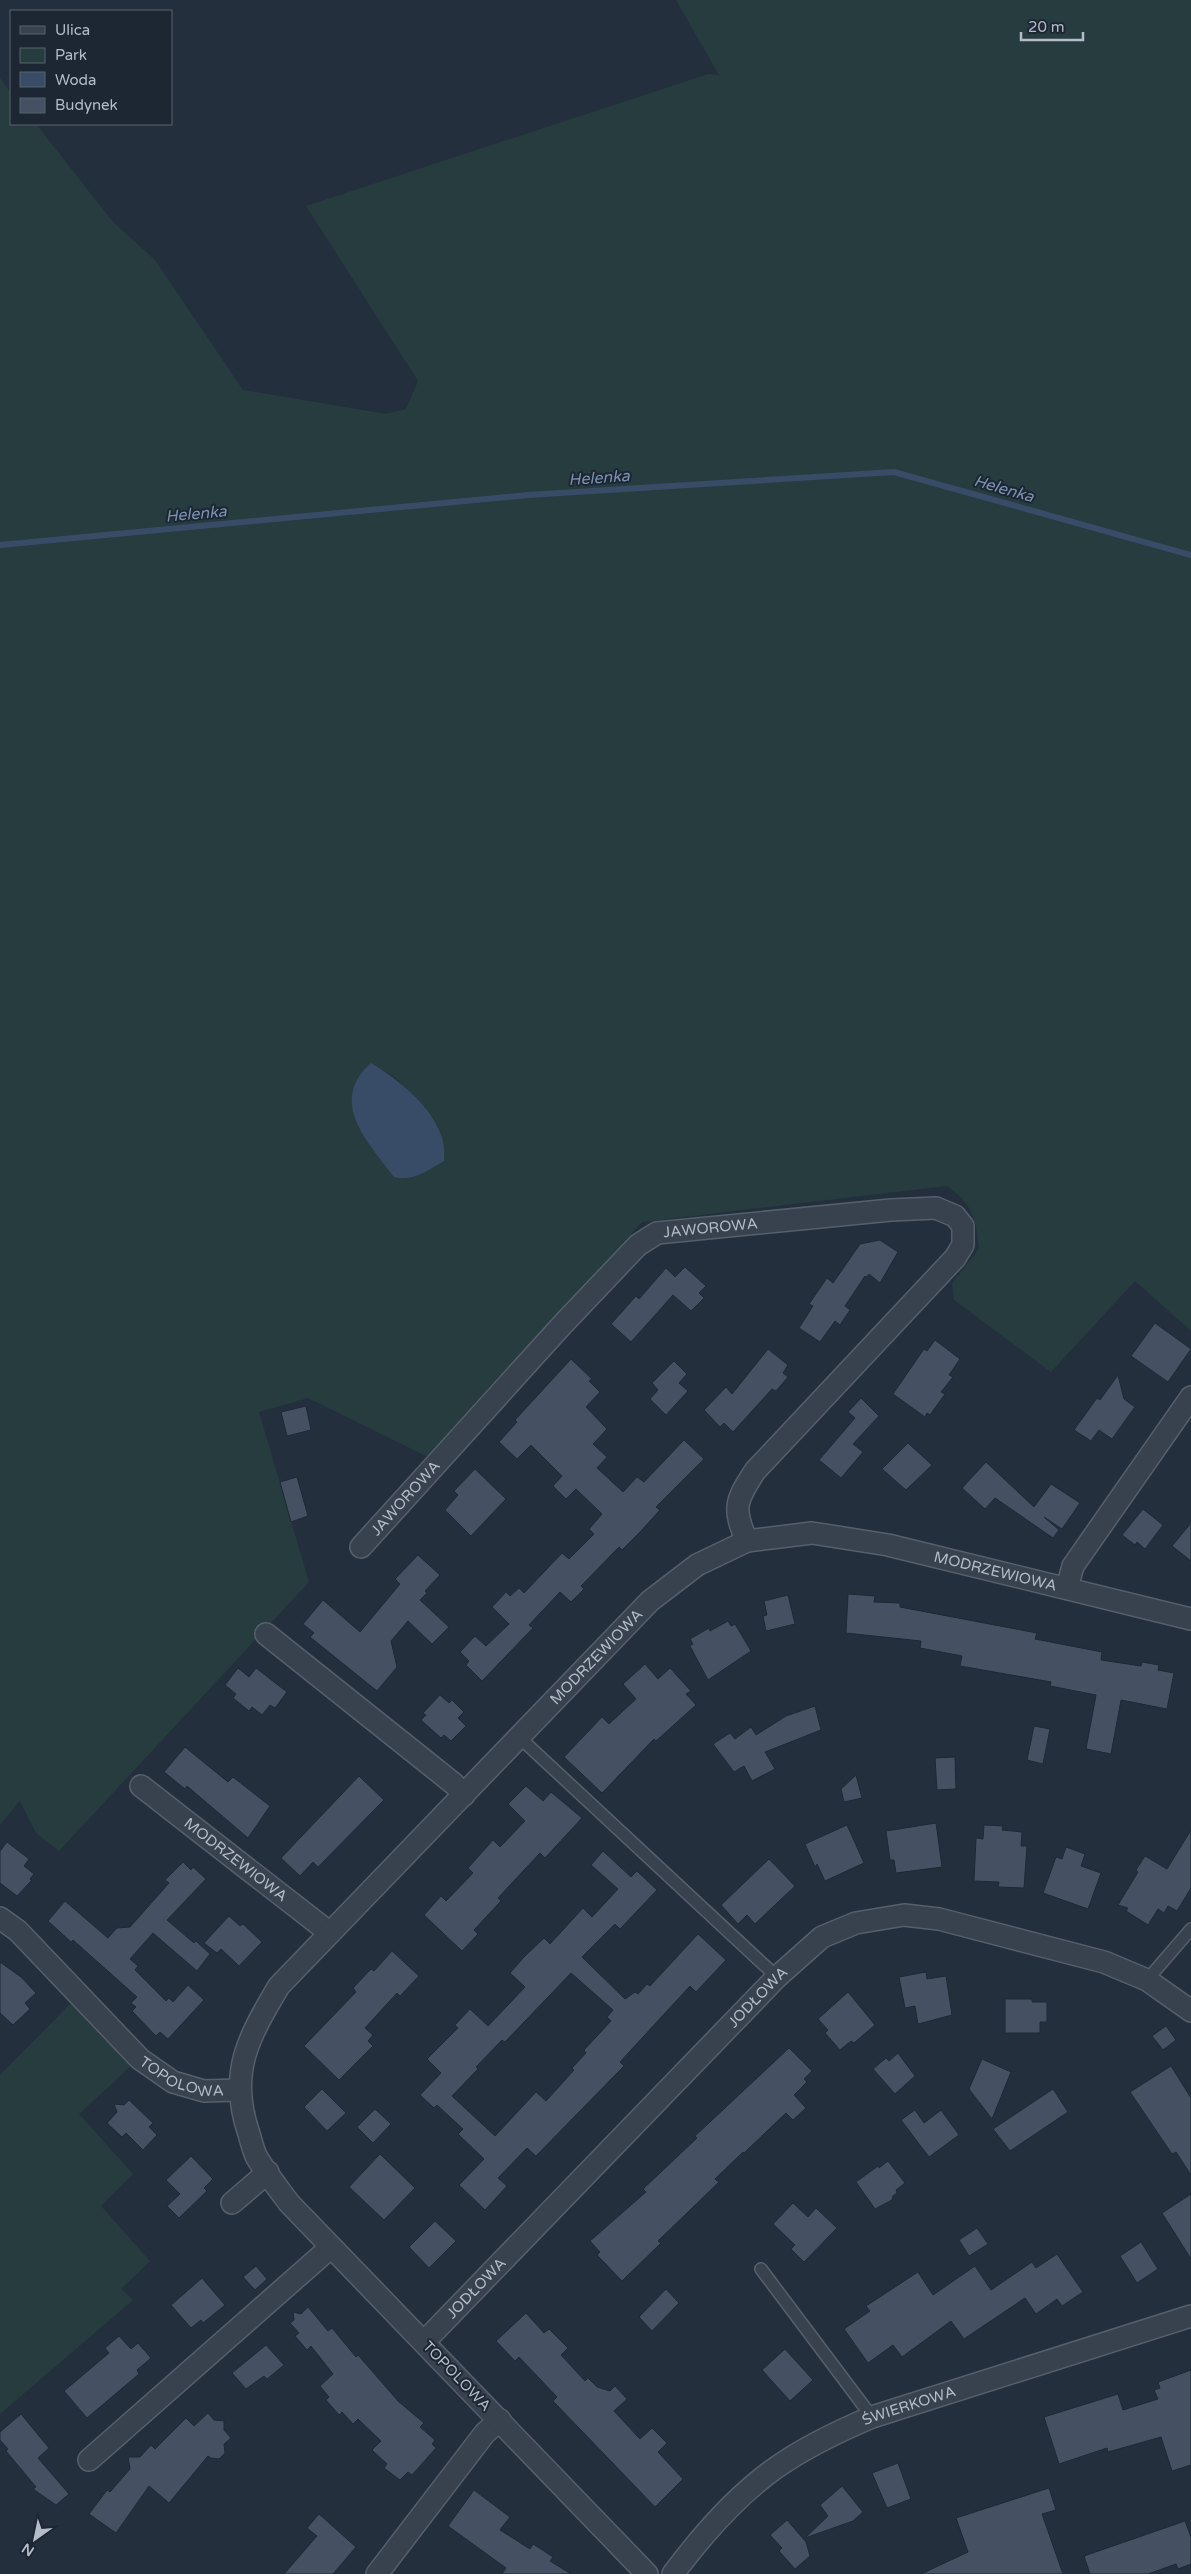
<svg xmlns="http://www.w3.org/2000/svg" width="1191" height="2574" font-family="'Varela Round',sans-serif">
<rect width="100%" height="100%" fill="#242f3e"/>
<!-- green -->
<g fill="#263c3f" fill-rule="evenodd">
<path d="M 676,0 L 1191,0 L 1191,1331 L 1135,1281 L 1051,1372 L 954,1300 L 952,1283 L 979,1249 C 976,1219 973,1204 947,1186 L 642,1222 L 428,1457 L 308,1398 L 259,1412 L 309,1582 L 59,1851 L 36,1833 L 20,1801 L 0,1825 L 0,78 L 11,93 L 11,124 L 36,124 L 113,222 L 155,260 L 243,390 L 386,414 L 406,409 L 418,381 L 306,206 L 708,74 L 719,75 ZM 371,1063 L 396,1078 L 439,1128 L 394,1177 L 380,1157 Z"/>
<path d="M 71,2003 L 131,2066 L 79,2114 L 133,2174 L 101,2206 L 150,2261 L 121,2289 L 133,2300 L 0,2414 L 0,2075 Z"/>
</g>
<!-- water -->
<path fill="#394c67" d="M 371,1063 C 403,1082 450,1120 444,1161 C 428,1170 413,1182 394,1177 C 369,1143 327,1102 371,1063 Z"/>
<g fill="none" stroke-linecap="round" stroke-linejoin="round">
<!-- stream -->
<path stroke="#394c67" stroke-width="6" d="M 0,545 L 528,495 L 894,472 L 1191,555"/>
</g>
<!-- building -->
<g fill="#455162" stroke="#1f2835" fill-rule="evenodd">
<path d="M 880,1240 L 898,1252 L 880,1283 L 869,1274 L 867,1277 L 865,1276 L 845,1306 L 850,1310 L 840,1325 L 835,1321 L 820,1342 L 799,1328 L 813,1306 L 809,1304 L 827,1278 L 833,1283 L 860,1244 Z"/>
<path d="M 685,1267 L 706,1286 L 699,1293 L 704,1298 L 691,1311 L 673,1295 L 631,1342 L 611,1324 L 636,1296 L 639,1299 L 666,1268 L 675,1277 Z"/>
<path d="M 1155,1323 L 1191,1349 L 1168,1382 L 1131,1356 Z"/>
<path d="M 935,1340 L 960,1359 L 949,1375 L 953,1377 L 941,1392 L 945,1394 L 930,1415 L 927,1413 L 925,1417 L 893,1394 L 924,1349 L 927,1351 Z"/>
<path d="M 768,1349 L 788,1365 L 783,1373 L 788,1377 L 776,1391 L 772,1389 L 733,1432 L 724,1423 L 720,1427 L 704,1410 L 726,1387 L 732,1394 Z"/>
<path d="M 571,1359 L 592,1379 L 589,1381 L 600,1392 L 586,1407 L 607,1429 L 593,1444 L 607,1457 L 597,1468 L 623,1492 L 637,1477 L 644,1482 L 684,1440 L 704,1459 L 656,1507 L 660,1510 L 641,1531 L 622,1550 L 619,1547 L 581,1586 L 584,1589 L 571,1602 L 560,1592 L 529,1625 L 533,1628 L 482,1681 L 466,1665 L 469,1661 L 460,1652 L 475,1636 L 486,1646 L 509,1624 L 492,1607 L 506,1592 L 510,1596 L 519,1588 L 524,1593 L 562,1553 L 569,1559 L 594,1534 L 589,1529 L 602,1514 L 576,1489 L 566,1499 L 553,1486 L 562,1476 L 531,1445 L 517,1459 L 499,1442 L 517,1422 L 515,1420 Z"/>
<path d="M 674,1361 L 687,1374 L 679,1383 L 688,1391 L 666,1415 L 650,1399 L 658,1390 L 652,1383 Z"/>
<path d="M 1118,1375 L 1124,1399 L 1135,1407 L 1112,1439 L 1099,1430 L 1091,1441 L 1074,1430 L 1097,1398 L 1100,1400 Z"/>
<path d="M 861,1398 L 879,1416 L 853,1444 L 863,1452 L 841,1478 L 819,1460 L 855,1418 L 848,1412 Z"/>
<path d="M 306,1406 L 311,1430 L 287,1436 L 281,1412 Z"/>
<path d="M 908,1443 L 932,1465 L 906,1490 L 882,1469 Z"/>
<path d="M 986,1462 L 1034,1507 L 1051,1484 L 1080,1503 L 1062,1529 L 1044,1517 L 1059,1530 L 1053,1538 L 995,1498 L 985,1509 L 962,1488 Z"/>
<path d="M 475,1469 L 506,1499 L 471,1536 L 445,1510 L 458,1495 L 454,1491 Z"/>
<path d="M 297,1477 L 308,1516 L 291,1522 L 280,1482 Z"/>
<path d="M 1143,1509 L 1163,1525 L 1145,1549 L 1137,1542 L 1135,1545 L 1122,1535 Z"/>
<path d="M 1191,1523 L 1191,1561 L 1172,1546 Z"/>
<path d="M 418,1555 L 440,1575 L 425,1591 L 427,1593 L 420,1600 L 449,1627 L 432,1644 L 408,1621 L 391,1641 L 397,1667 L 377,1691 L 310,1637 L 314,1633 L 303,1624 L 323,1600 L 360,1632 L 400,1584 L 395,1579 Z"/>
<path d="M 848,1594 L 875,1596 L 874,1602 L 900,1603 L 900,1607 L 1037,1633 L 1035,1639 L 1102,1652 L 1101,1660 L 1141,1666 L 1142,1662 L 1159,1665 L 1158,1670 L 1174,1673 L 1167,1709 L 1121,1700 L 1111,1754 L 1086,1749 L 1096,1695 L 1050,1686 L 1051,1682 L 960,1666 L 962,1656 L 920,1648 L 921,1641 L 846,1633 Z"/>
<path d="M 788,1595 L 795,1624 L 766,1631 L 763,1616 L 767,1615 L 764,1601 Z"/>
<path d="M 728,1621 L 731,1626 L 735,1624 L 751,1651 L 708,1680 L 690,1646 L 693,1644 L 690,1639 L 709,1628 L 710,1631 Z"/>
<path d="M 645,1664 L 658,1679 L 670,1668 L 691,1691 L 686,1694 L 696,1705 L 656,1741 L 654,1739 L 602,1793 L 564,1757 L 602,1717 L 609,1724 L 636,1699 L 623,1684 Z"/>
<path d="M 238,1668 L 249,1677 L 256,1668 L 287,1692 L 275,1708 L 270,1705 L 262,1715 L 252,1707 L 249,1711 L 233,1698 L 236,1694 L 225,1685 Z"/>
<path d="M 440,1695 L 449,1703 L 452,1700 L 464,1712 L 458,1718 L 466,1726 L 451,1741 L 444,1735 L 441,1738 L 421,1720 L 426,1715 L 423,1713 Z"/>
<path d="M 815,1706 L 821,1730 L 765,1752 L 775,1769 L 752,1781 L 744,1766 L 734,1772 L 713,1744 L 730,1733 L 735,1739 L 751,1727 L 756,1735 L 786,1716 Z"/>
<path d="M 1034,1726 L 1050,1729 L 1043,1764 L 1027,1760 Z"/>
<path d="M 185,1747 L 228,1782 L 233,1777 L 270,1806 L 248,1838 L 187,1786 L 185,1789 L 164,1772 Z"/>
<path d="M 955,1757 L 956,1789 L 937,1790 L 935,1758 Z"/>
<path d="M 856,1775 L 862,1798 L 844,1802 L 841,1789 Z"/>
<path d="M 359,1776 L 384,1800 L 318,1867 L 313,1862 L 300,1876 L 281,1858 Z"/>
<path d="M 526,1786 L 543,1801 L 551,1792 L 582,1818 L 545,1858 L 540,1853 L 498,1898 L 501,1901 L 474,1930 L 478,1934 L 462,1951 L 424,1915 L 441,1896 L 446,1901 L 473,1873 L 468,1868 L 493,1840 L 500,1847 L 525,1821 L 508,1804 Z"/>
<path d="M 936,1823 L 942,1867 L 896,1873 L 894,1860 L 890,1860 L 886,1831 Z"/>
<path d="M 847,1825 L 864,1863 L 825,1881 L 817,1864 L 815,1867 L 805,1844 Z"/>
<path d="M 984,1825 L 1003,1826 L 1002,1830 L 1022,1832 L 1021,1846 L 1027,1846 L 1024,1888 L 998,1887 L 999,1882 L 974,1881 L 976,1838 L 983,1839 Z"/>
<path d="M 1191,1830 L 1191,1888 L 1177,1911 L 1168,1906 L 1164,1913 L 1158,1909 L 1148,1925 L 1126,1911 L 1128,1908 L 1118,1905 L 1138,1872 L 1136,1870 L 1145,1856 L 1167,1869 Z"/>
<path d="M 7,1842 L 29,1859 L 24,1866 L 34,1874 L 30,1879 L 32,1880 L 17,1896 L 0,1883 L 0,1851 Z"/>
<path d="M 1066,1847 L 1085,1854 L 1081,1866 L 1101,1873 L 1088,1909 L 1043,1893 L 1056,1857 L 1062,1859 Z"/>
<path d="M 603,1851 L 631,1877 L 637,1871 L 657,1890 L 620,1929 L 615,1924 L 582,1957 L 625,1999 L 635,1992 L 638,1994 L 647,1984 L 650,1986 L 698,1934 L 726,1960 L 696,1992 L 690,1986 L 620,2062 L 624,2066 L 536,2156 L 527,2148 L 498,2178 L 507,2186 L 485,2210 L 459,2185 L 484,2159 L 458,2134 L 463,2129 L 437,2105 L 434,2108 L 420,2095 L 441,2073 L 427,2059 L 458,2028 L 455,2025 L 470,2009 L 488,2026 L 525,1987 L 510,1973 L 524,1957 L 544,1938 L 550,1944 L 583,1908 L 592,1917 L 618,1889 L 591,1865 ZM 571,1973 L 613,2010 L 607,2017 L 611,2021 L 584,2050 L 586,2053 L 572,2068 L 574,2070 L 546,2101 L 536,2092 L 495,2136 L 452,2096 L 478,2069 L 476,2067 L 502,2040 L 505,2042 Z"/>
<path d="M 769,1859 L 795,1886 L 755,1924 L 747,1915 L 738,1924 L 721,1905 Z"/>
<path d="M 183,1862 L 191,1870 L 193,1867 L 206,1879 L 167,1920 L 194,1943 L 196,1941 L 210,1954 L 197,1971 L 153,1933 L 130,1959 L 138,1966 L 135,1970 L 166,2001 L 169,1998 L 173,2002 L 188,1985 L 204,2000 L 168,2039 L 160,2032 L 156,2036 L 132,2011 L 136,2007 L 131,2003 L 137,1997 L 73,1940 L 71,1942 L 48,1921 L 65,1901 L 108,1938 L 117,1928 L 130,1927 L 169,1883 L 165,1880 Z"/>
<path d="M 229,1916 L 240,1926 L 243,1924 L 262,1942 L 239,1966 L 221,1949 L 217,1953 L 204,1943 Z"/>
<path d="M 392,1951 L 419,1976 L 400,1996 L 397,1993 L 365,2028 L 373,2035 L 368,2041 L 373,2046 L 339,2080 L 304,2046 L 356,1992 L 353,1988 L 371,1969 L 374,1971 Z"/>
<path d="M 0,1962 L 21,1977 L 36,1993 L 25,2003 L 30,2009 L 13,2025 L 0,2013 Z"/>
<path d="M 926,1972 L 927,1979 L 946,1976 L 952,2015 L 918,2024 L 915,2006 L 905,2008 L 899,1977 Z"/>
<path d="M 848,1992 L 875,2025 L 854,2043 L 851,2041 L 840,2050 L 825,2033 L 828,2030 L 818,2019 Z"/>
<path d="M 1005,1999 L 1032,1999 L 1032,2002 L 1047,2002 L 1047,2022 L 1040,2022 L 1040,2033 L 1005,2033 Z"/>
<path d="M 1166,2026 L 1176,2040 L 1163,2050 L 1152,2036 Z"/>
<path d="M 789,2048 L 812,2071 L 804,2079 L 807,2082 L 794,2095 L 806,2108 L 793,2120 L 786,2113 L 744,2153 L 743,2152 L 715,2179 L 719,2182 L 658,2241 L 661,2243 L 622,2281 L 597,2255 L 600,2252 L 590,2241 L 646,2192 L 643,2189 L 697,2138 L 695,2136 Z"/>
<path d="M 898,2053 L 915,2076 L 895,2094 L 873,2069 L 886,2058 L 889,2061 Z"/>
<path d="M 982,2059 L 1011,2072 L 992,2119 L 969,2089 Z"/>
<path d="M 1171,2066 L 1191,2098 L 1191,2175 L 1176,2152 L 1172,2154 L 1130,2092 Z"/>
<path d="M 322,2089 L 346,2113 L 327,2131 L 304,2107 Z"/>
<path d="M 1053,2089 L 1068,2112 L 1010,2151 L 993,2129 Z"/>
<path d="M 129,2100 L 153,2123 L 149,2127 L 157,2135 L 143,2150 L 126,2133 L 122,2137 L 107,2123 L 117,2112 L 114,2104 L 124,2105 Z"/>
<path d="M 375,2109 L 391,2124 L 373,2143 L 357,2127 Z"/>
<path d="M 915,2110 L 924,2123 L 941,2110 L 959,2135 L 929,2157 L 901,2120 Z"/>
<path d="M 380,2154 L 415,2188 L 384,2220 L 349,2187 Z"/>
<path d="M 191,2156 L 213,2179 L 204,2188 L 207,2191 L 179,2218 L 167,2206 L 180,2194 L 166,2180 Z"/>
<path d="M 888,2161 L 905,2183 L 896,2190 L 897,2193 L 893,2196 L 892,2200 L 875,2209 L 856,2182 L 878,2166 L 879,2168 Z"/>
<path d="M 1191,2194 L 1191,2259 L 1162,2213 Z"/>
<path d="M 793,2203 L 808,2217 L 816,2208 L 837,2228 L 804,2262 L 791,2249 L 795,2245 L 773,2224 Z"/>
<path d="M 435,2221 L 456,2241 L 429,2268 L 409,2247 Z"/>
<path d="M 977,2228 L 988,2244 L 969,2256 L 959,2240 Z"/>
<path d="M 1141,2242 L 1158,2269 L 1137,2283 L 1120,2256 Z"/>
<path d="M 1057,2254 L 1083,2292 L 1062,2306 L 1057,2299 L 1036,2314 L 1025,2298 L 964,2339 L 951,2321 L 902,2357 L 893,2345 L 868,2363 L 844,2329 L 870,2311 L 866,2306 L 918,2272 L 933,2295 L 975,2266 L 991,2290 L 1032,2262 L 1036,2268 Z"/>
<path d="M 256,2266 L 267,2279 L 255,2290 L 243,2277 Z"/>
<path d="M 202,2278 L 225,2305 L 203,2323 L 201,2320 L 191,2328 L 171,2305 Z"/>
<path d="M 666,2289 L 679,2303 L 652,2331 L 639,2317 Z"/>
<path d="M 308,2307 L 328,2331 L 332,2328 L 356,2357 L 358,2355 L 398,2401 L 424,2423 L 420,2427 L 435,2440 L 432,2444 L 436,2448 L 412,2475 L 408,2472 L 400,2480 L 384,2468 L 387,2464 L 372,2450 L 381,2441 L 358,2419 L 353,2424 L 342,2412 L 339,2415 L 326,2400 L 329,2397 L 320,2386 L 333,2374 L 311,2346 L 307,2350 L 295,2336 L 299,2333 L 290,2323 L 294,2320 L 293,2312 L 301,2314 Z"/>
<path d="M 526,2313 L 544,2333 L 549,2329 L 568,2348 L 561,2355 L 585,2381 L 588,2378 L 597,2387 L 610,2391 L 615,2386 L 627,2399 L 614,2411 L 640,2439 L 652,2428 L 667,2443 L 658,2452 L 683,2479 L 655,2507 L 553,2401 L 557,2397 L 519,2357 L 515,2361 L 496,2341 Z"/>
<path d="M 119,2336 L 131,2349 L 138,2343 L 151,2358 L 137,2370 L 139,2374 L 87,2418 L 64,2391 L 109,2353 L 105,2348 Z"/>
<path d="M 266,2345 L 284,2365 L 267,2379 L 264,2376 L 246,2389 L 232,2373 Z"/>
<path d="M 785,2349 L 813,2380 L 790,2401 L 762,2370 Z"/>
<path d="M 1191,2370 L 1191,2465 L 1172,2471 L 1161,2437 L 1108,2452 L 1107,2448 L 1059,2464 L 1044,2417 L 1118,2394 L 1123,2410 L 1158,2399 L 1154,2390 L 1160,2388 L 1158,2382 Z"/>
<path d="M 208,2413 L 214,2420 L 224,2421 L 224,2430 L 231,2438 L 224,2444 L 225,2453 L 219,2459 L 211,2458 L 208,2456 L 169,2503 L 149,2486 L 116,2533 L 89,2514 L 107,2490 L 110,2492 L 130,2469 L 128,2457 L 140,2457 L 151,2445 L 155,2449 L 186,2418 L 194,2426 Z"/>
<path d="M 21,2414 L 49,2448 L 38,2458 L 69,2494 L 56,2505 L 33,2489 L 36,2487 L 6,2451 L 8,2449 L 0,2440 L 0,2432 Z"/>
<path d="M 898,2463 L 911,2499 L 887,2508 L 872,2473 Z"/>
<path d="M 842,2486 L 863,2512 L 853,2521 L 805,2538 L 828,2516 L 820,2505 Z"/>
<path d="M 1049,2488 L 1056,2510 L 1042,2514 L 1063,2574 L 921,2574 L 968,2552 L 956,2518 Z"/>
<path d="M 474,2490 L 510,2517 L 500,2530 L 530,2549 L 533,2544 L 544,2551 L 553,2557 L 550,2561 L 571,2574 L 502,2574 L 506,2568 L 448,2526 Z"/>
<path d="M 319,2514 L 356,2547 L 333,2574 L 284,2574 L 317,2536 L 307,2528 Z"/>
<path d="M 787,2520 L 806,2542 L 810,2556 L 795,2569 L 779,2551 L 782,2548 L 770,2535 Z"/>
<path d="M 1185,2521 L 1191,2537 L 1191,2564 L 1178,2569 L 1176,2564 L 1148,2574 L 1090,2574 L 1084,2556 Z"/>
</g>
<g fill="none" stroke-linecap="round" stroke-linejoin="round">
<defs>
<g id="lane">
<path d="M 519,1737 L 777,1977"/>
<path d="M 1147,1980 L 1191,1929"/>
<path d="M 761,2269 L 872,2417"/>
</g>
<g id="street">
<path id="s1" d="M 361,1547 L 563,1324 L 638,1245 L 657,1233 L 891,1210 L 936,1208 L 955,1216 L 963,1226 L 963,1245 L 955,1258 L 755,1471 C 736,1500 732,1508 747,1541"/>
<path d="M 1067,1588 L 1073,1566 L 1191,1397"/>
<path d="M 266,1634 L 454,1784 L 464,1795"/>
<path id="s2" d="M 141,1786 L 330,1933"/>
<path id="s3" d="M 0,1918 L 18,1931 L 140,2059 L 173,2082 L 204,2091 L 238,2090"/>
<path d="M 232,2203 L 268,2172"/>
<path id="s4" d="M 424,2342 L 777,1977 L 822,1937 L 856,1923 L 904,1915 L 939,1919 L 1104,1962 L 1147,1980 L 1191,2011"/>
<path d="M 89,2460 L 331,2247"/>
<path d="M 377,2574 L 485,2433 L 500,2420"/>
<path id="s5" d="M 647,2574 L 289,2203 C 278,2188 265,2172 256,2156 C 253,2149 251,2141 249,2134 C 228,2073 248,2038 279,1986 L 650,1601 L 697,1565 L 747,1541 L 812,1533 L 888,1545 L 1191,1619"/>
<path id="s6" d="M 673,2574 C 702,2535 737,2495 777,2467 C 807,2446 839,2431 872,2417 L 1191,2316"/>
</g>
</defs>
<!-- lane casing -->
<use href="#lane" stroke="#565f6c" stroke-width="14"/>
<!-- street casing -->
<use href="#street" stroke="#565f6c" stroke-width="24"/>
<!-- lane -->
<use href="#lane" stroke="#38414e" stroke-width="11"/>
<!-- street -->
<use href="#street" stroke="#38414e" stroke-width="21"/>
</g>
<g text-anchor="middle" stroke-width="4" stroke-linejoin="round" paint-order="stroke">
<!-- street labels -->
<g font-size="15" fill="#b4bcc9" stroke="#1d2633">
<text dy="5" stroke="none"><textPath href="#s1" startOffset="486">JAWOROWA</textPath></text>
<text dy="5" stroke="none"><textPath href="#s1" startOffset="66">JAWOROWA</textPath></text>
<text dy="5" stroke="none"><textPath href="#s5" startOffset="1656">MODRZEWIOWA</textPath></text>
<text dy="5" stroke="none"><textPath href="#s5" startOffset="1211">MODRZEWIOWA</textPath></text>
<text dy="5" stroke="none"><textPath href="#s2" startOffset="120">MODRZEWIOWA</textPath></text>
<text dy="5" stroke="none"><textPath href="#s4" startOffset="480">JODŁOWA</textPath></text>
<text dy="5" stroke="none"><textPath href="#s3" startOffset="246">TOPOLOWA</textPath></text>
<text dy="5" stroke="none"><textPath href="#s4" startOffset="75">JODŁOWA</textPath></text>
<text transform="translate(457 2376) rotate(46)" y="5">TOPOLOWA</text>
<text dy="5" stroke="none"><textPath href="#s6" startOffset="296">ŚWIERKOWA</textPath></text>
</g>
<!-- water labels -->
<g font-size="16" font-style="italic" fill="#7c92b1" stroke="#1d2633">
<text transform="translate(599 477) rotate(-4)" y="6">Helenka</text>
<text transform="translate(1004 488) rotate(16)" y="6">Helenka</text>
<text transform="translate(196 513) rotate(-5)" y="6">Helenka</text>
</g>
</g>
<!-- legend -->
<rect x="10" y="10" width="162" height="115" fill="#1d2633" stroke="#59626f"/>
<rect x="20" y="26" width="25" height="8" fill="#38414e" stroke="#59626f"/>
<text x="55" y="35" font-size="15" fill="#b4bcc9">Ulica</text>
<rect x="20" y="48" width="25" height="15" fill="#263c3f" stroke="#59626f"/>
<text x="55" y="60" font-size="15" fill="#b4bcc9">Park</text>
<rect x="20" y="72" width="25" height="15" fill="#394c67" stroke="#59626f"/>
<text x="55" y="85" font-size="15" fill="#b4bcc9">Woda</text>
<rect x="20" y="98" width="25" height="15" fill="#455162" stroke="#59626f"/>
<text x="55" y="110" font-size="15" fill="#b4bcc9">Budynek</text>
<!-- north arrow -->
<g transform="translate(35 2539) rotate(213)" stroke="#1d2633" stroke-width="4" paint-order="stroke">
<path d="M0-4L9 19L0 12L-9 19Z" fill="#b4bcc9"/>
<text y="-8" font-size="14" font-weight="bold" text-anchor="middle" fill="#b4bcc9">N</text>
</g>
<!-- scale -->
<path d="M1021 32v8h62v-8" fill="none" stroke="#b4bcc9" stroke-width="2.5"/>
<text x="1028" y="32" font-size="15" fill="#b4bcc9" stroke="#1d2633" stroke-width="4" paint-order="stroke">20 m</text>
</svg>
